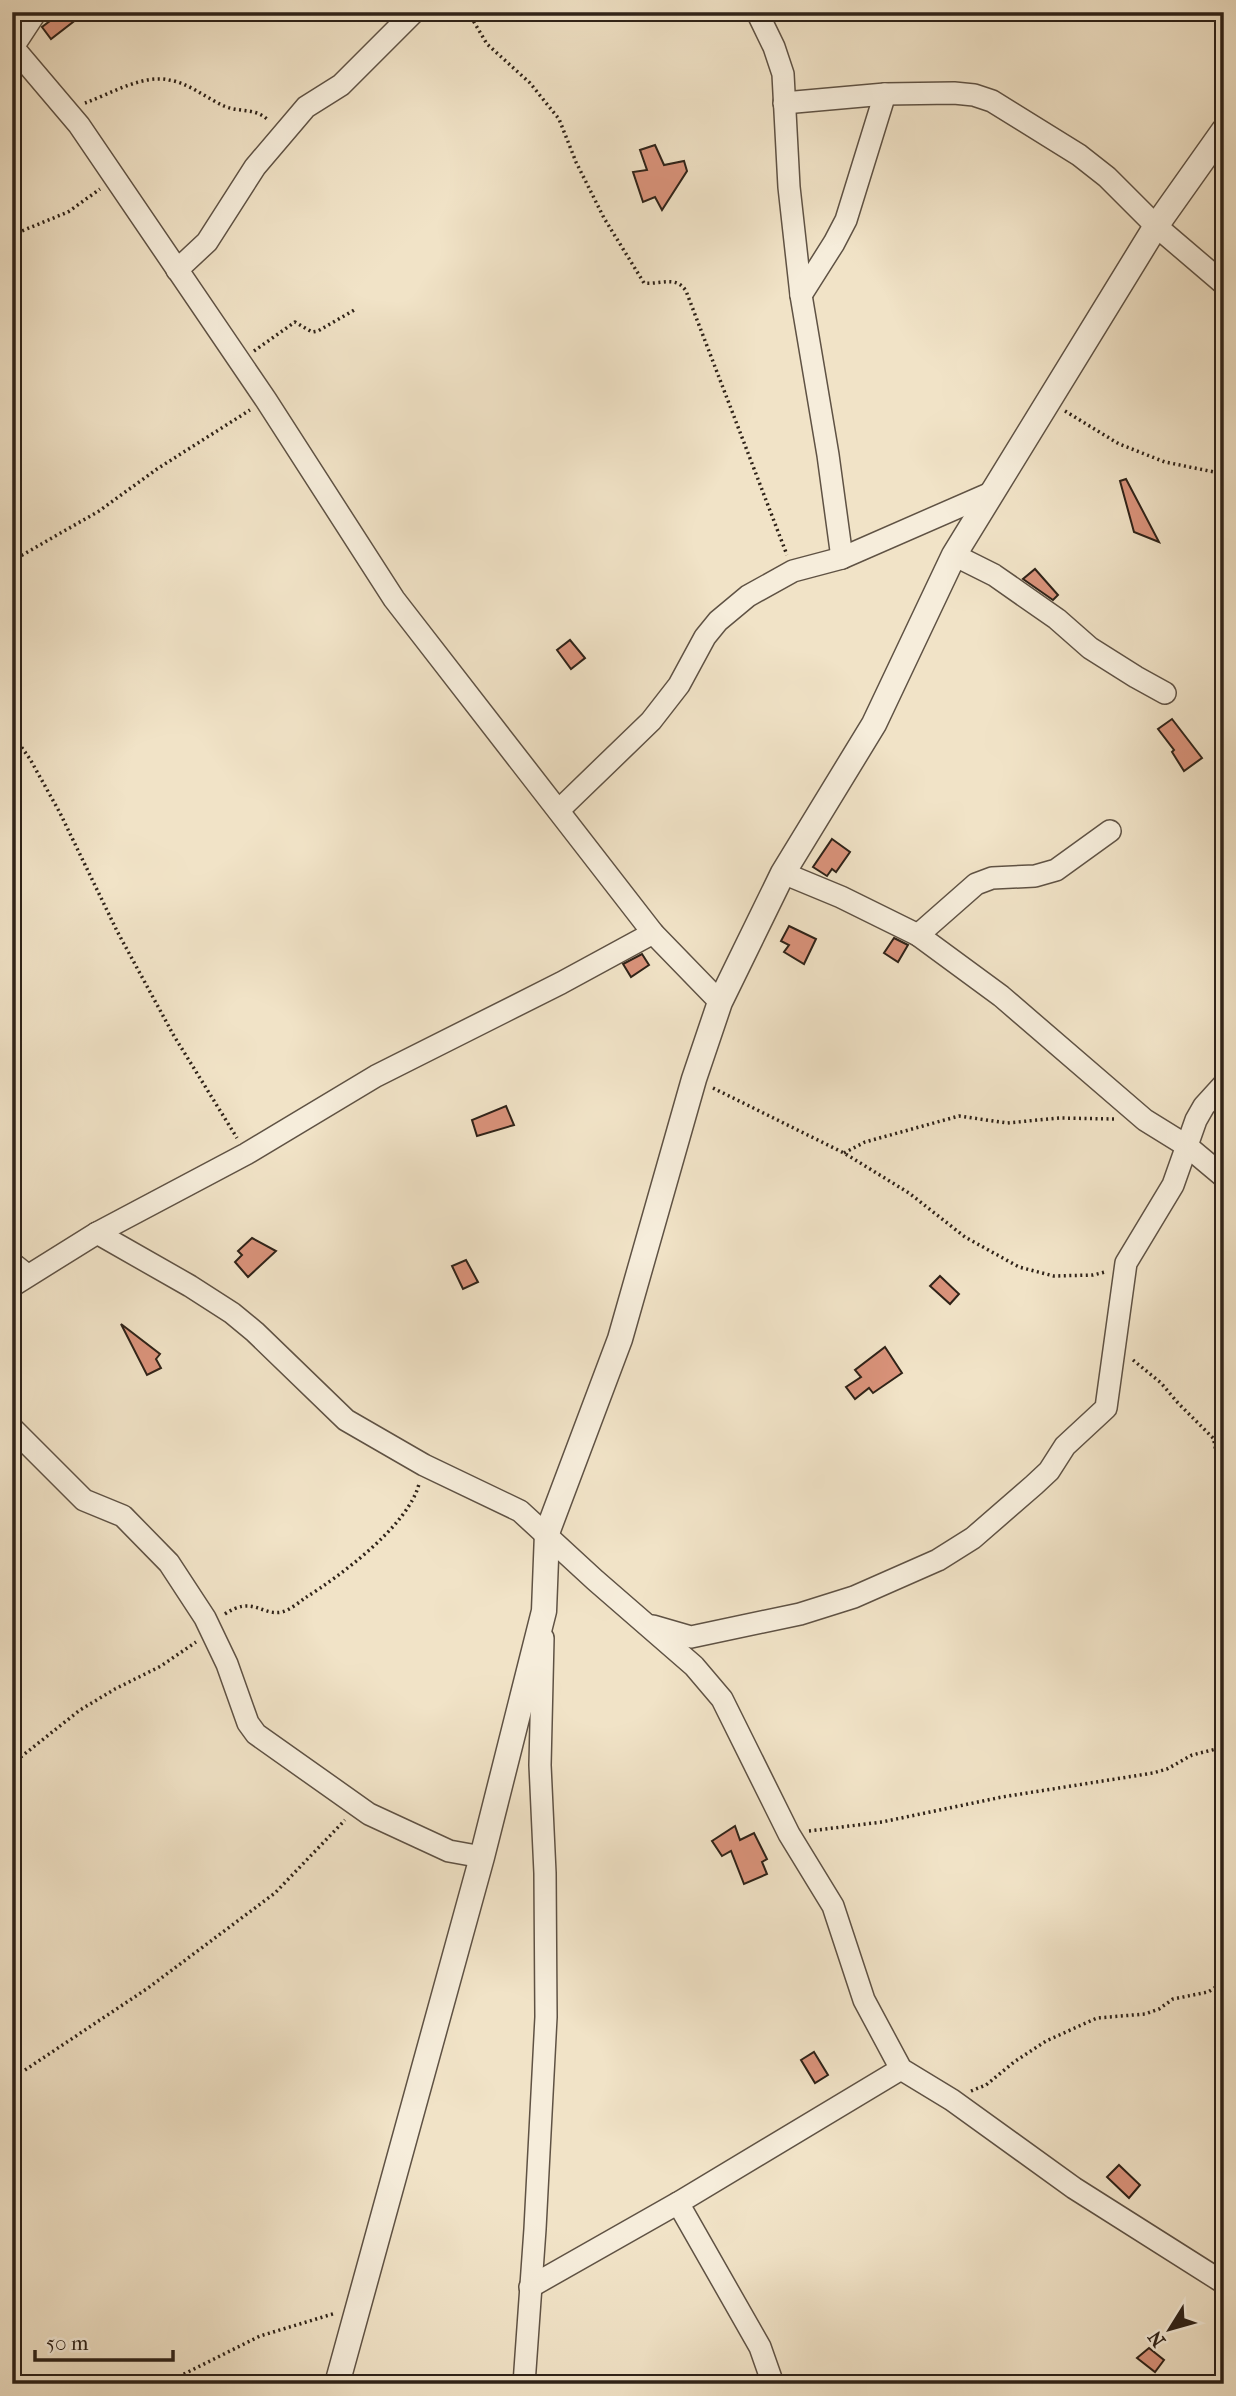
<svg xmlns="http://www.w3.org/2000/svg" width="1236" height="2396" font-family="'IM FELL French Canon',serif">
<rect width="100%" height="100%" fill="#f1e3c7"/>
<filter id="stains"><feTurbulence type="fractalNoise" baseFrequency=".00286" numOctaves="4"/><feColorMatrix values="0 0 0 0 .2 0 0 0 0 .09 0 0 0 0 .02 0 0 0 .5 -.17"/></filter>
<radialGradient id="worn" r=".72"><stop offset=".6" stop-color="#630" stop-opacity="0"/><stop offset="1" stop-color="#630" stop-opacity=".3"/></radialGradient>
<!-- building -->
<g fill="#da937b" stroke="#2e2218" stroke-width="2">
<path d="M 62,12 L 86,12 L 51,39 L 42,27 Z"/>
<path d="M 655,145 L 664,165 L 684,161 L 687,171 L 662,210 L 655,197 L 643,202 L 633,172 L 647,170 L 640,150 Z"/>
<path d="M 1126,479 L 1159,542 L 1134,532 L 1120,481 Z"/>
<path d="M 1035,569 L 1058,595 L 1053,600 L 1023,579 Z"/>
<path d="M 570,640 L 585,658 L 571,669 L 557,650 Z"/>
<path d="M 1172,719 L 1202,758 L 1184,771 L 1172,752 L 1174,750 L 1158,729 Z"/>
<path d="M 832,839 L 850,852 L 836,872 L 832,869 L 827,876 L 813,867 Z"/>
<path d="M 789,926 L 816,939 L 804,964 L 784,952 L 789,945 L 781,941 Z"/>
<path d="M 894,938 L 908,945 L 898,962 L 884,953 Z"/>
<path d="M 642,954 L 649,965 L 631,977 L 623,964 Z"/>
<path d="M 506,1106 L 514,1125 L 477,1136 L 472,1120 Z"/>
<path d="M 252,1238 L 276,1251 L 248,1277 L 235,1262 L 242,1255 L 238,1251 Z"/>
<path d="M 466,1260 L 478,1282 L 463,1289 L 452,1266 Z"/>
<path d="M 940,1276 L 959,1294 L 950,1304 L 930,1286 Z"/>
<path d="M 121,1324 L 160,1354 L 156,1359 L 161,1368 L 147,1375 Z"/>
<path d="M 885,1347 L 902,1373 L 873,1393 L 869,1388 L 855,1399 L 846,1387 L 861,1377 L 855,1370 Z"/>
<path d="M 735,1826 L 740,1840 L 754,1833 L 767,1859 L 762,1862 L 767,1874 L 744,1884 L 731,1851 L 722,1856 L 712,1841 Z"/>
<path d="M 814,2052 L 828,2075 L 815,2083 L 801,2060 Z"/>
<path d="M 1119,2165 L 1140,2185 L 1129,2198 L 1107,2177 Z"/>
<path d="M 1149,2348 L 1164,2360 L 1155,2372 L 1137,2358 Z"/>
</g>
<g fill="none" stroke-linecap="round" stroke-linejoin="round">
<defs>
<path id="service" d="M 12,1256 L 32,1272"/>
<g id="minor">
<path d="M 757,12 L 774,47 L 783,74 L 789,187 L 801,295 L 828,455 L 842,558"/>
<path d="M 12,46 L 79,125 L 266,400 L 394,599 L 653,933 L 720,1002"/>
<path d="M 13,47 L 36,12"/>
<path d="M 784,103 L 885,94 L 954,93 L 974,95 L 992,101 L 1079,155 L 1107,177 L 1156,226 L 1224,284"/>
<path d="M 177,270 L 207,242 L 255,167 L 306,107 L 341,85 L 414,12"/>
<path d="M 801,295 L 834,243 L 846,220 L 885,94"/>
<path d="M 954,555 L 994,575 L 1057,619 L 1090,648 L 1136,677 L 1165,693"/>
<path d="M 559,810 L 651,721 L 679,685 L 705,637 L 718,621 L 748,596 L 793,571 L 842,558 L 993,492"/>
<path d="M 783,873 L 841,897 L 918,935 L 1001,996 L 1145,1120 L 1187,1146 L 1224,1177"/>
<path d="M 918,935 L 976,884 L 992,878 L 1035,876 L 1056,870 L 1110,831"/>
<path d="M 97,1233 L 190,1286 L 232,1313 L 255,1332 L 346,1420 L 424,1465 L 520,1511 L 595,1580 L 694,1666 L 722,1699 L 789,1834 L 833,1906 L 864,2000 L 901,2069 L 952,2100 L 1074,2188 L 1224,2283"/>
<path d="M 12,1286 L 97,1233 L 246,1154 L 376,1076 L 561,983 L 653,933"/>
<path d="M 12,1428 L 84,1500 L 123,1516 L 169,1563 L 205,1618 L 227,1664 L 248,1723 L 256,1734 L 369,1814 L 449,1851 L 482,1857"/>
<path d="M 653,1626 L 691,1637 L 800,1614 L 854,1597 L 938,1560 L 973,1538 L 1034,1485 L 1049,1471 L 1065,1446 L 1106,1408 L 1126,1263 L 1173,1185 L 1196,1120 L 1204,1106 L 1224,1084"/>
<path d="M 678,2203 L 760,2347 L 773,2384"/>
<path d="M 530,2287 L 678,2203 L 901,2069"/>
<path d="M 524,2384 L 535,2229 L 546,2017 L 545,1873 L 540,1765 L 543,1638"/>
</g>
<path id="tertiary" d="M 337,2384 L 482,1857 L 544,1611 L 547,1533 L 620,1339 L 694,1079 L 720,1002 L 783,873 L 874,724 L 954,555 L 1156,226 L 1224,130"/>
</defs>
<!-- service casing -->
<use href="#service" stroke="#5f5244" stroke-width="13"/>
<!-- minor casing -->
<use href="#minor" stroke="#5f5244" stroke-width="24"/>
<!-- tertiary casing -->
<use href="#tertiary" stroke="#5f5244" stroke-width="27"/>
<!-- path -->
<g stroke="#2e2218" stroke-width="3.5" stroke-dasharray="2 3.5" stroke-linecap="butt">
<path d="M 468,12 L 487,44 L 530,83 L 559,119 L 576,162 L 604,218 L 644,283 C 660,285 676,275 686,291 L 787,555"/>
<path d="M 85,103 C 110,94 143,74 169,80 C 189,83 206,98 224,106 C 240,113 256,107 269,121"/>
<path d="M 12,235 L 68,212 L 100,189"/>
<path d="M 254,351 L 295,322 L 312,332 L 318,331 L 356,309"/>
<path d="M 1065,411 L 1119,444 L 1165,462 L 1224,474"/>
<path d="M 12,561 L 99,511 L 157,469 L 250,410"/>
<path d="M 12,734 L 30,759 L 60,813 L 117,931 L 174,1036 L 237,1138"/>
<path d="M 713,1088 L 844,1153 L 909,1193 L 965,1237 L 1019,1267 L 1054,1276 L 1093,1275 L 1105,1272"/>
<path d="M 844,1153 L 865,1142 L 959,1116 L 1007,1123 L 1059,1118 L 1115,1119"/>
<path d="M 1133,1360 L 1161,1383 L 1178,1403 L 1224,1449"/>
<path d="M 1214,1441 L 1224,1494"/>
<path d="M 225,1614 C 253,1595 261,1616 282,1612 C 290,1610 298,1603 305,1598 C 340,1576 408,1526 419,1484"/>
<path d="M 12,1764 L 80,1710 L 115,1689 L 161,1666 L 196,1642"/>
<path d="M 809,1831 L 882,1822 L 1002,1797 L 1153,1773 L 1167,1769 L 1192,1755 L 1224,1747"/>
<path d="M 25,2070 L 148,1988 L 275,1893 L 345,1820"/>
<path d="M 971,2091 L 986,2085 L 1014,2062 L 1046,2041 L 1097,2018 L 1145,2014 L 1159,2009 L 1173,1999 L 1208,1992 L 1224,1982"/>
<path d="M 164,2384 L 260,2336 L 336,2313"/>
</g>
<!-- service -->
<use href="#service" stroke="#f6eddb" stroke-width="10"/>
<!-- minor -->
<use href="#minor" stroke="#f6eddb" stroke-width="21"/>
<!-- tertiary -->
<use href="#tertiary" stroke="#f6eddb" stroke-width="24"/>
</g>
<!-- margin -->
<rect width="1236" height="2396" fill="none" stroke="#f1e3c7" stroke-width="42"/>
<rect x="14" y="14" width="1208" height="2368" fill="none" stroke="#2e2218" stroke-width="3.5"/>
<rect x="21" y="21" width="1194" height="2354" fill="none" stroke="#2e2218" stroke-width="2"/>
<!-- north arrow -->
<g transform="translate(1170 2329) rotate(233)" stroke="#f6eddb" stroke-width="5" paint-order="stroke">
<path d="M0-5L12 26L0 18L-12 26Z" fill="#2e2218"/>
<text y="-10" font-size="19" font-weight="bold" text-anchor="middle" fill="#2e2218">N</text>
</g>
<!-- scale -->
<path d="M35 2350v10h138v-10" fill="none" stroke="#2e2218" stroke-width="3.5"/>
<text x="46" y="2350" font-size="21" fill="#2e2218" stroke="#f6eddb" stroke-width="5" paint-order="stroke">50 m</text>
<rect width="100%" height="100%" filter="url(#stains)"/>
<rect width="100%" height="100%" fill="url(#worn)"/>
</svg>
